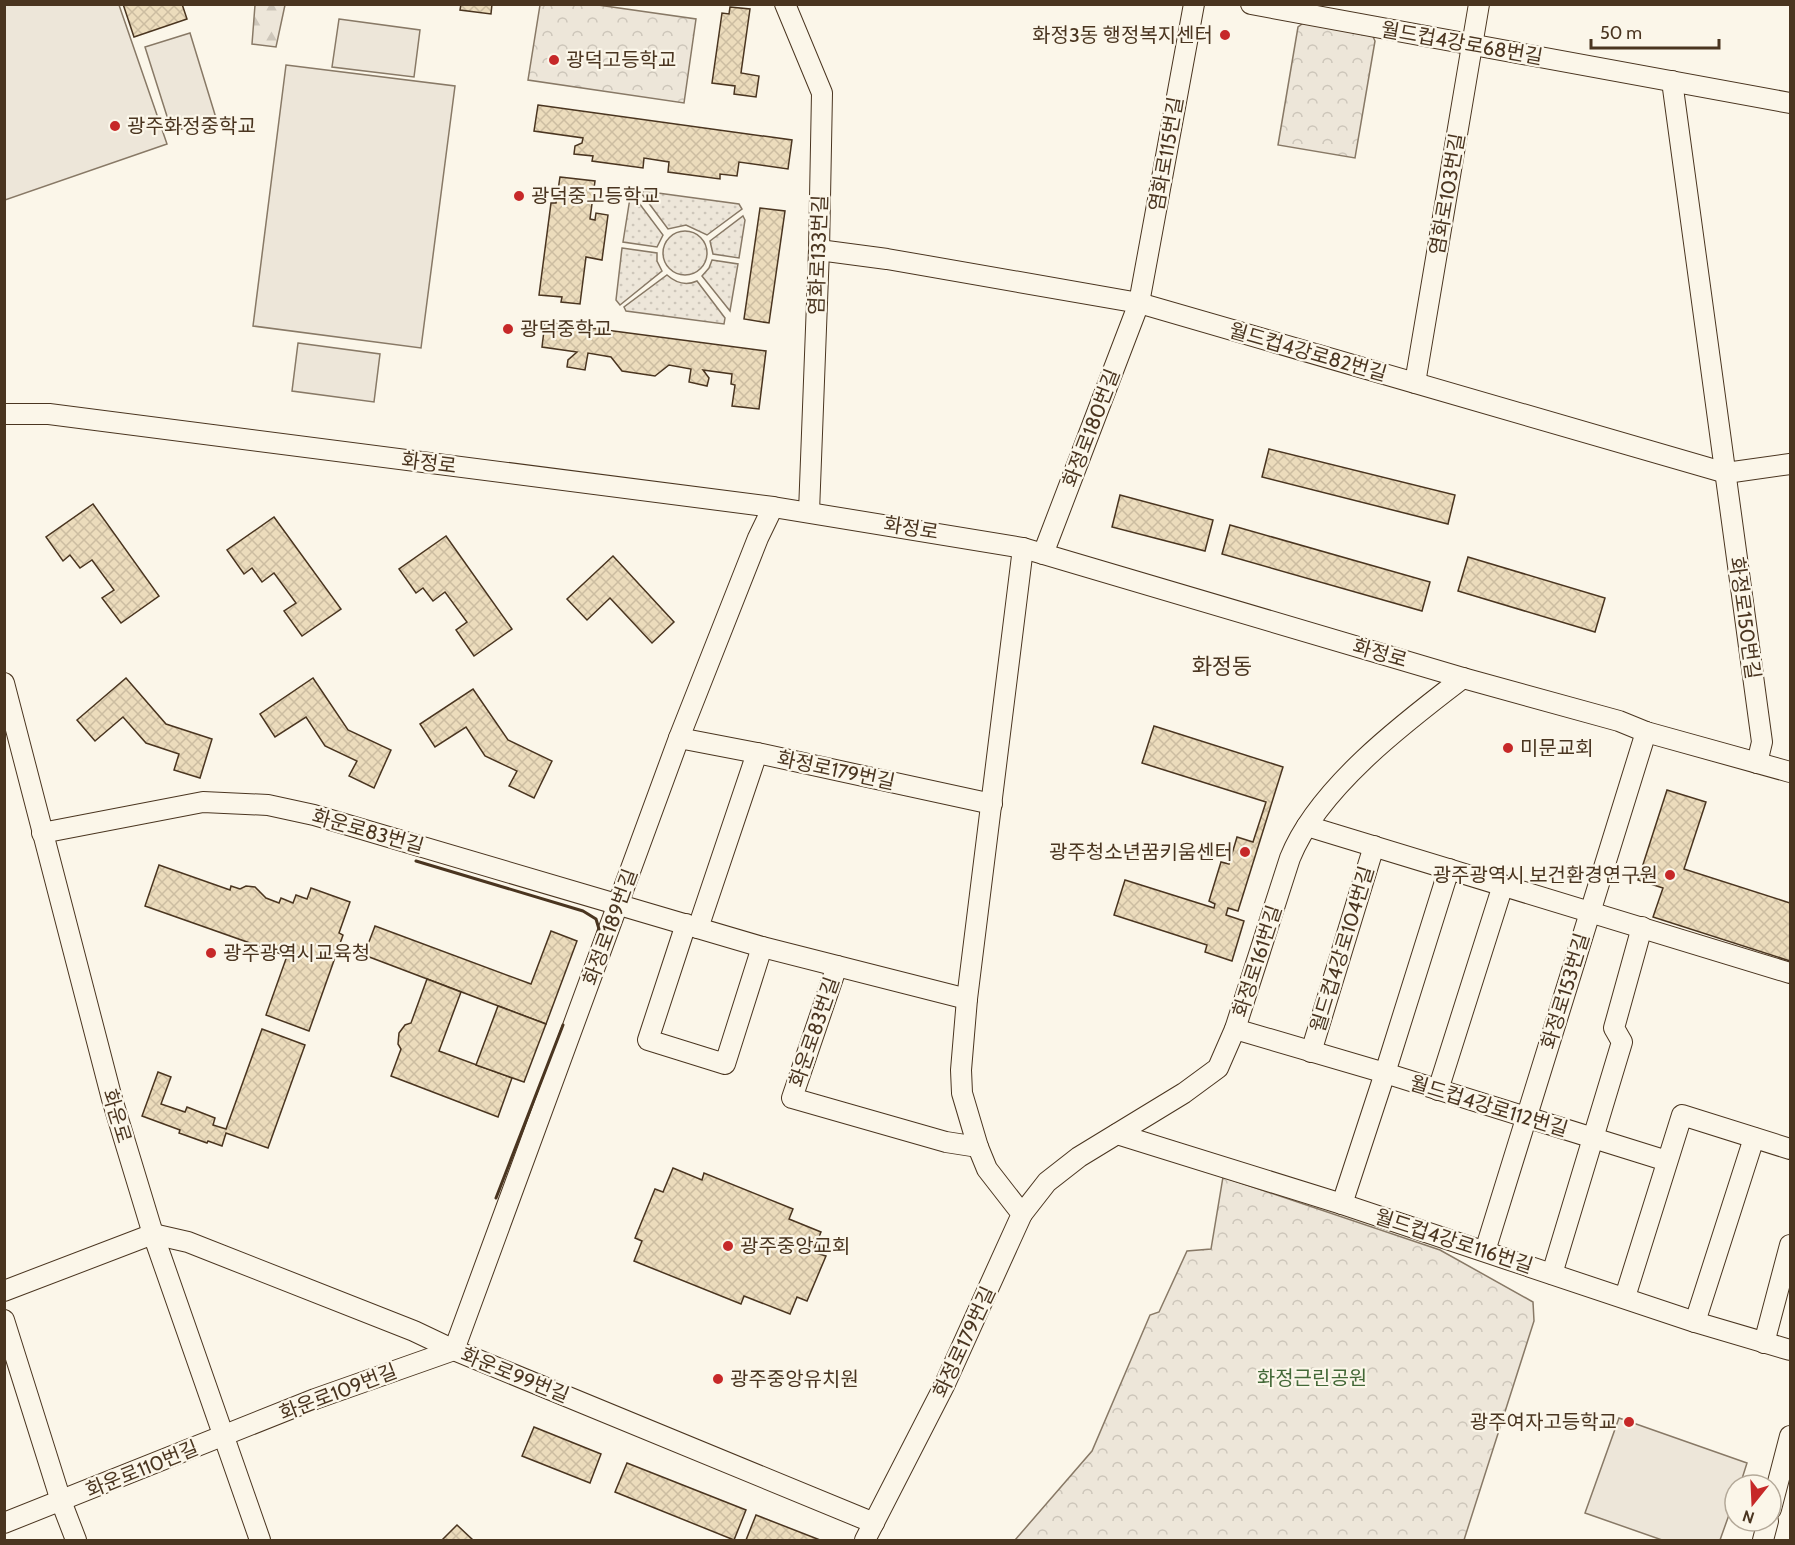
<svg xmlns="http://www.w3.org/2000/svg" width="1795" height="1545" font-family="Cabin,'Noto Sans KR',sans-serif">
<defs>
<pattern id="grass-dots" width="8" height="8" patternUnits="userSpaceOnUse" patternTransform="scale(1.5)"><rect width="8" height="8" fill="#ede6d9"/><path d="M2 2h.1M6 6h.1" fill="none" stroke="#cdc6ba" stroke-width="1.8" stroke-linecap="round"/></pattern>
<pattern id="forest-firs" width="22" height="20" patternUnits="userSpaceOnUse" patternTransform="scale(1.5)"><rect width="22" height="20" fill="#ede6d9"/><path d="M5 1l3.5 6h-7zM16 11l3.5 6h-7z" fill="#cdc6ba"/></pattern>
<pattern id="park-crowns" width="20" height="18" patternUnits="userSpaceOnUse" patternTransform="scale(1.5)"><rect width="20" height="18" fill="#ede6d9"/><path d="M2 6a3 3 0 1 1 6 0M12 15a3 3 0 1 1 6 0" fill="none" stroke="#cdc6ba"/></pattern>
<pattern id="building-cross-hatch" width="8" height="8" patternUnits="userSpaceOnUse" patternTransform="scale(1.5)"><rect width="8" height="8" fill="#ecdcbc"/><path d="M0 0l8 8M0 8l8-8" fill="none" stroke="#ccbda1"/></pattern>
</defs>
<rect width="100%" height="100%" fill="#fbf6e9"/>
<!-- grass -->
<g fill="url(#grass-dots)" stroke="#887966" stroke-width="1.5">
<path d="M 643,191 L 739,204 L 742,209 L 707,235 L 686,225 L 668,229 L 642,194 Z"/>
<path d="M 633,195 L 663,235 L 657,247 L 623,242 L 630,198 Z"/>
<path d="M 743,216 L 745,220 L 739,258 L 713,254 L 710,241 Z"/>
<circle cx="685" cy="253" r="22"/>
<path d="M 622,248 L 657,253 L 657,261 L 662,271 L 620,305 L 616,300 Z"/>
<path d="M 712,260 L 738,264 L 730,311 L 702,276 L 709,268 Z"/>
<path d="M 667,275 C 676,283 686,286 697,281 L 725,318 L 724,324 L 626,311 L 624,307 Z"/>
</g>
<!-- forest -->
<path fill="url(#forest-firs)" stroke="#887966" stroke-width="1.5" d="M 255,5 L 285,5 L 276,47 L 252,44 Z"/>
<!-- park -->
<g fill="url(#park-crowns)" stroke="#887966" stroke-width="1.5">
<path d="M 540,5 L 598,5 L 696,19 L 684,103 L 528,80 Z"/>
<path d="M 1306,21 L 1371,32 L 1375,41 L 1355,158 L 1278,145 L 1298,27 Z"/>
<path d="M 1223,1177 L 1440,1250 L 1533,1302 L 1534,1321 L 1464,1540 L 1015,1540 L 1092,1451 L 1150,1315 L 1159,1312 L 1187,1251 L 1211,1249 Z"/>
</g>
<!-- garden -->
<g fill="#ede6d9" stroke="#887966" stroke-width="1.5">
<path d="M 4,5 L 119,5 L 167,144 L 5,200 Z"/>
<path d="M 339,19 L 420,30 L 414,77 L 332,67 Z"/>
<path d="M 190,33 L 216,118 L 172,132 L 145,47 Z"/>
<path d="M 286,65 L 455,86 L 421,348 L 253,326 Z"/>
<path d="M 298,343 L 380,354 L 374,402 L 292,391 Z"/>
<path d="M 1619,1418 L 1747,1463 L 1740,1485 L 1735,1485 L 1735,1498 L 1720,1540 L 1662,1540 L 1585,1513 Z"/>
</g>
<!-- building -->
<g fill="url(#building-cross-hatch)" stroke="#4a3520" stroke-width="1.5">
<path d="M 123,4 L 182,4 L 187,19 L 134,37 Z"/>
<path d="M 461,4 L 492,4 L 491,14 L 460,10 Z"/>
<path d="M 730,7 L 750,9 L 741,73 L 759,76 L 756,97 L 734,94 L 735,86 L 712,83 L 722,13 L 729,14 Z"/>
<path d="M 538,105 L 792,140 L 788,169 L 739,162 L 737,176 L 720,174 L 720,179 L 668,172 L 669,162 L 644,158 L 643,168 L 592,161 L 593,156 L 574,154 L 575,146 L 582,143 L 583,138 L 534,131 Z"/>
<path d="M 560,177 L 595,181 L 590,219 L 595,220 L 596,213 L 608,215 L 602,260 L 586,257 L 580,304 L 561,302 L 562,297 L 539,295 L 551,203 L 556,203 Z"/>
<path d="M 760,208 L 785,211 L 769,323 L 744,319 Z"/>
<path d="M 545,322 L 766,351 L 759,409 L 732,406 L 735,385 L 731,384 L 732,374 L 703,370 L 709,378 L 707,386 L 689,382 L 691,369 L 669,365 L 655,376 L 622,371 L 611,357 L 588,353 L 585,370 L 567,367 L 568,360 L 577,352 L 542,347 Z"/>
<path d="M 1269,449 L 1455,495 L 1448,524 L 1262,477 Z"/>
<path d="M 1120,495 L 1213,520 L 1205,551 L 1112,527 Z"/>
<path d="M 93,504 L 159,596 L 121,623 L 102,598 L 114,590 L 92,560 L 80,568 L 70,555 L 63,561 L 46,537 Z"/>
<path d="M 274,517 L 341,609 L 302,636 L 284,611 L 296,603 L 274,573 L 262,582 L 252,568 L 244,574 L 227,550 Z"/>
<path d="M 1230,525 L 1430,582 L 1422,611 L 1222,554 Z"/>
<path d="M 446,536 L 512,629 L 474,656 L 456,630 L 467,622 L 445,592 L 433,601 L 423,588 L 416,593 L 399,569 Z"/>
<path d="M 613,556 L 674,622 L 652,643 L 610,598 L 587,620 L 567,599 Z"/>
<path d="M 1468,557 L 1605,598 L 1595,632 L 1458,591 Z"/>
<path d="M 126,678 L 166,724 L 212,739 L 200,778 L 174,770 L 179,754 L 146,743 L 123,717 L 95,741 L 77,720 Z"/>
<path d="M 313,678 L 348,730 L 391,750 L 374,788 L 349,776 L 357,761 L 325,746 L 306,717 L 275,737 L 260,714 Z"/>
<path d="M 473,689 L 508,740 L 552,761 L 534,798 L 509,786 L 517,771 L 485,756 L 466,727 L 435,747 L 420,724 Z"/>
<path d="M 1154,726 L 1283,767 L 1238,911 L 1228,908 L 1226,915 L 1244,921 L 1232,961 L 1205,952 L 1207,945 L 1114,915 L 1125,880 L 1214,908 L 1215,904 L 1209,901 L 1221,862 L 1229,864 L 1237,837 L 1253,842 L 1266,802 L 1142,763 Z"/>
<path d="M 1667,790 L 1706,802 L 1684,869 L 1790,903 L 1790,961 L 1653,917 L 1663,888 L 1638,880 Z"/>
<path d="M 159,865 L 230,890 L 231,886 L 240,889 L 246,886 L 255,887 L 266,898 L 279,903 L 281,898 L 293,903 L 296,895 L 307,899 L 311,888 L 350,902 L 339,933 L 343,935 L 309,1031 L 266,1015 L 287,956 L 145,906 Z"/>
<path d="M 375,926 L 531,984 L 551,931 L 577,941 L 546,1024 L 364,955 Z"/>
<path d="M 427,979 L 461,992 L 439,1051 L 512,1078 L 498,1117 L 391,1076 L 401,1049 L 398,1044 L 399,1033 L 405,1025 L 411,1023 Z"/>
<path d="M 498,1006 L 546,1024 L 524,1082 L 476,1065 Z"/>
<path d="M 262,1029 L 305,1045 L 268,1148 L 226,1133 L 222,1146 L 208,1141 L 207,1143 L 179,1133 L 180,1130 L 142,1116 L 158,1072 L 171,1077 L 161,1104 L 185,1112 L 187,1107 L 215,1118 L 213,1125 L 226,1129 Z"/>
<path d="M 673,1168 L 702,1180 L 704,1173 L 793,1209 L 789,1219 L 821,1232 L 813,1252 L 826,1256 L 807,1301 L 797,1297 L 790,1314 L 744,1296 L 741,1304 L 634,1261 L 642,1241 L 635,1238 L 655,1189 L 663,1192 Z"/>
<path d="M 534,1427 L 601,1454 L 590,1483 L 522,1456 Z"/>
<path d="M 627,1463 L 746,1510 L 734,1540 L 615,1492 Z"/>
<path d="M 756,1515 L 820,1540 L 746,1540 Z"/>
<path d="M 457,1525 L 473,1540 L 442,1540 Z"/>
</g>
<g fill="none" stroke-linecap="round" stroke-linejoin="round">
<defs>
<g id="minor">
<path d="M 785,4 L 822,93 L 819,250 L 809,512"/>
<path d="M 1251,4 L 1790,103"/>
<path d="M 1672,81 L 1762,742 L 1757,763"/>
<path d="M 819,250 L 887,259 L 1139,303 L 1726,473 L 1790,464"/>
<path d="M 1415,383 L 1479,4"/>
<path d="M 4,414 L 49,414 L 773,507 L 1023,548 L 1463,678 L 1619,721 L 1646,732 L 1790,772"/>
<path d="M 1043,554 L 1139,303 L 1194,4"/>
<path d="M 4,683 L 112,1099 L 153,1234 L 260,1540"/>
<path d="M 679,738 L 757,753 L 992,804"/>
<path d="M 1307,826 L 1790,973"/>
<path d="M 42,833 L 203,802 L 268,805 L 314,815 L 762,947 L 967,999"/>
<path d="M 686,924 L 648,1040 L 725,1064 L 762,947"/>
<path d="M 698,928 L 757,753"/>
<path d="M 837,966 L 792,1098 L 946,1142 L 978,1147"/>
<path d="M 1235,1029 L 1385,1073 L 1667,1161"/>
<path d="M 1311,1052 L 1374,846"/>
<path d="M 1438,1090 L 1503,885"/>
<path d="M 1117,1134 L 1342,1204 L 1695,1322 L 1790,1350"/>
<path d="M 1342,1204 L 1385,1073 L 1449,869"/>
<path d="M 1022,1214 L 1047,1182 L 1079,1157 L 1184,1093 L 1218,1068 L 1235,1029 L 1290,858 C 1318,788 1404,723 1463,678"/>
<path d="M 1485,1251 L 1646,732"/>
<path d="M 1552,1274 L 1622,1042 L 1614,1028 L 1642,927"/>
<path d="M 4,1291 L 153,1234 L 188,1242 L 414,1331 L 454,1350 L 874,1523"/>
<path d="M 1625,1297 L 1682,1115 L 1790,1149"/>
<path d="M 4,1320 L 61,1501 L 76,1540"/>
<path d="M 1695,1322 L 1754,1138"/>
<path d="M 1764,1343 L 1790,1245"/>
<path d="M 1771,1509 L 1790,1436"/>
<path d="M 4,1523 L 315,1399 L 454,1350 L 679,738 L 758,538 L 773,507"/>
<path d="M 865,1540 L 944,1386 L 1022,1214 L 987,1169 L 978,1147 L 962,1093 L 961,1070 L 967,999 L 1023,548"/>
<path d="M 1763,1540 L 1768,1521"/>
</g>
</defs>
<!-- minor casing -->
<use href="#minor" stroke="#4a3520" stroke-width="22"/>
<!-- minor -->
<use href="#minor" stroke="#fbf6e9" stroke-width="20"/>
<!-- wall -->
<g stroke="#4a3520" stroke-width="3">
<path d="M 416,861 L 583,911 L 596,919 L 599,929 L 598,932"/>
<path d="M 496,1198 L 563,1025"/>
</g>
</g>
<!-- markers -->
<g fill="#c62828" stroke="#fbf6e9" stroke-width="2">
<circle cx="1225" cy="35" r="6"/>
<circle cx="554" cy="60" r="6"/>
<circle cx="115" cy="126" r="6"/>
<circle cx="519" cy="196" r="6"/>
<circle cx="508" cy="329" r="6"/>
<circle cx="1508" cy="748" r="6"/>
<circle cx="1245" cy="852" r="6"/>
<circle cx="1670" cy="875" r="6"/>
<circle cx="211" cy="953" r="6"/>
<circle cx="728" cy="1246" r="6"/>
<circle cx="718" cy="1379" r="6"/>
<circle cx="1629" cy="1422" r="6"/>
</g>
<g text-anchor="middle" stroke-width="4.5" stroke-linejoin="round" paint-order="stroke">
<!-- poi labels -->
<g font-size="20" fill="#4a3520" stroke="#fbf6e9" text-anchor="start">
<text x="1213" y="42" text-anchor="end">화정3동 행정복지센터</text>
<text x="566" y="67">광덕고등학교</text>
<text x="127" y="133">광주화정중학교</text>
<text x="531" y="203">광덕중고등학교</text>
<text x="520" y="336">광덕중학교</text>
<text x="1520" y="755">미문교회</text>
<text x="1233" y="859" text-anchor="end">광주청소년꿈키움센터</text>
<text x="1658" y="882" text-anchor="end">광주광역시 보건환경연구원</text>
<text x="223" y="960">광주광역시교육청</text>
<text x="740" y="1253">광주중앙교회</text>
<text x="730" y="1386">광주중앙유치원</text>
<text x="1617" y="1429" text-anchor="end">광주여자고등학교</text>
</g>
<!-- street labels -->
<g font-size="20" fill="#4a3520" stroke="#fbf6e9">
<text transform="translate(1462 43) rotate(10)" y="7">월드컵4강로68번길</text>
<text transform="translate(1166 154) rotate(-80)" y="7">염화로115번길</text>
<text transform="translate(1447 194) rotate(-80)" y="7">염화로103번길</text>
<text transform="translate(818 255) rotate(-88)" y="7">염화로133번길</text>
<text transform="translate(1308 352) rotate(16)" y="7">월드컵4강로82번길</text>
<text transform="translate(1091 428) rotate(-69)" y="7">화정로180번길</text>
<text transform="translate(429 463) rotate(7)" y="7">화정로</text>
<text transform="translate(911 528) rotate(9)" y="7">화정로</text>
<text transform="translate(1745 618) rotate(82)" y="7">화정로150번길</text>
<text transform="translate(1380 653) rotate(16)" y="7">화정로</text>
<text transform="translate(836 770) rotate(12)" y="7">화정로179번길</text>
<text transform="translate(368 831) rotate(16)" y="7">화운로83번길</text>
<text transform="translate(610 927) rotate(-70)" y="7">화정로189번길</text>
<text transform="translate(1342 949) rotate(-73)" y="7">월드컵4강로104번길</text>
<text transform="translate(1257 961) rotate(-72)" y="7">화정로161번길</text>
<text transform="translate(1565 991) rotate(-73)" y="7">화정로153번길</text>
<text transform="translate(814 1032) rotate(-71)" y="7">화운로83번길</text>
<text transform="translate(1489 1106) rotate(17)" y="7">월드컵4강로112번길</text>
<text transform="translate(117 1116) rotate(73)" y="7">화운로</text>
<text transform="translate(1454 1241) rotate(18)" y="7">월드컵4강로116번길</text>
<text transform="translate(964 1342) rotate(-65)" y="7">화정로179번길</text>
<text transform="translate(515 1375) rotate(22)" y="7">화운로99번길</text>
<text transform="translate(338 1392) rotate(-21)" y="7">화운로109번길</text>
<text transform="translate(142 1469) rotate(-22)" y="7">화운로110번길</text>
</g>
<!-- park labels -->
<g font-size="20" fill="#436837" stroke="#fbf6e9">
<text x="1312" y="1385">화정근린공원</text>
</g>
<!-- quarter labels -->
<g font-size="22" fill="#4a3520" stroke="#fbf6e9">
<text x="1222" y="674">화정동</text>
</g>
</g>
<!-- border -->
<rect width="1795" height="1545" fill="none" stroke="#4a3520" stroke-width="12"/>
<!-- north arrow -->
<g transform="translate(1753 1503) rotate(198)"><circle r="28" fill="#fbf6e9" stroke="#b4a999" stroke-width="1.5"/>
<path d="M0-4.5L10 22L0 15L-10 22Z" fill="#c62828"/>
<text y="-9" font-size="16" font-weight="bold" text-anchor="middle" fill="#4a3520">N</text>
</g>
<!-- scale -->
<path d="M1591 39v9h128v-9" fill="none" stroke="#4a3520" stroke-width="3"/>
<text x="1600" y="39" font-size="18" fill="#4a3520" stroke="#fbf6e9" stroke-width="4.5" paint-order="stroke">50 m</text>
</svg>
